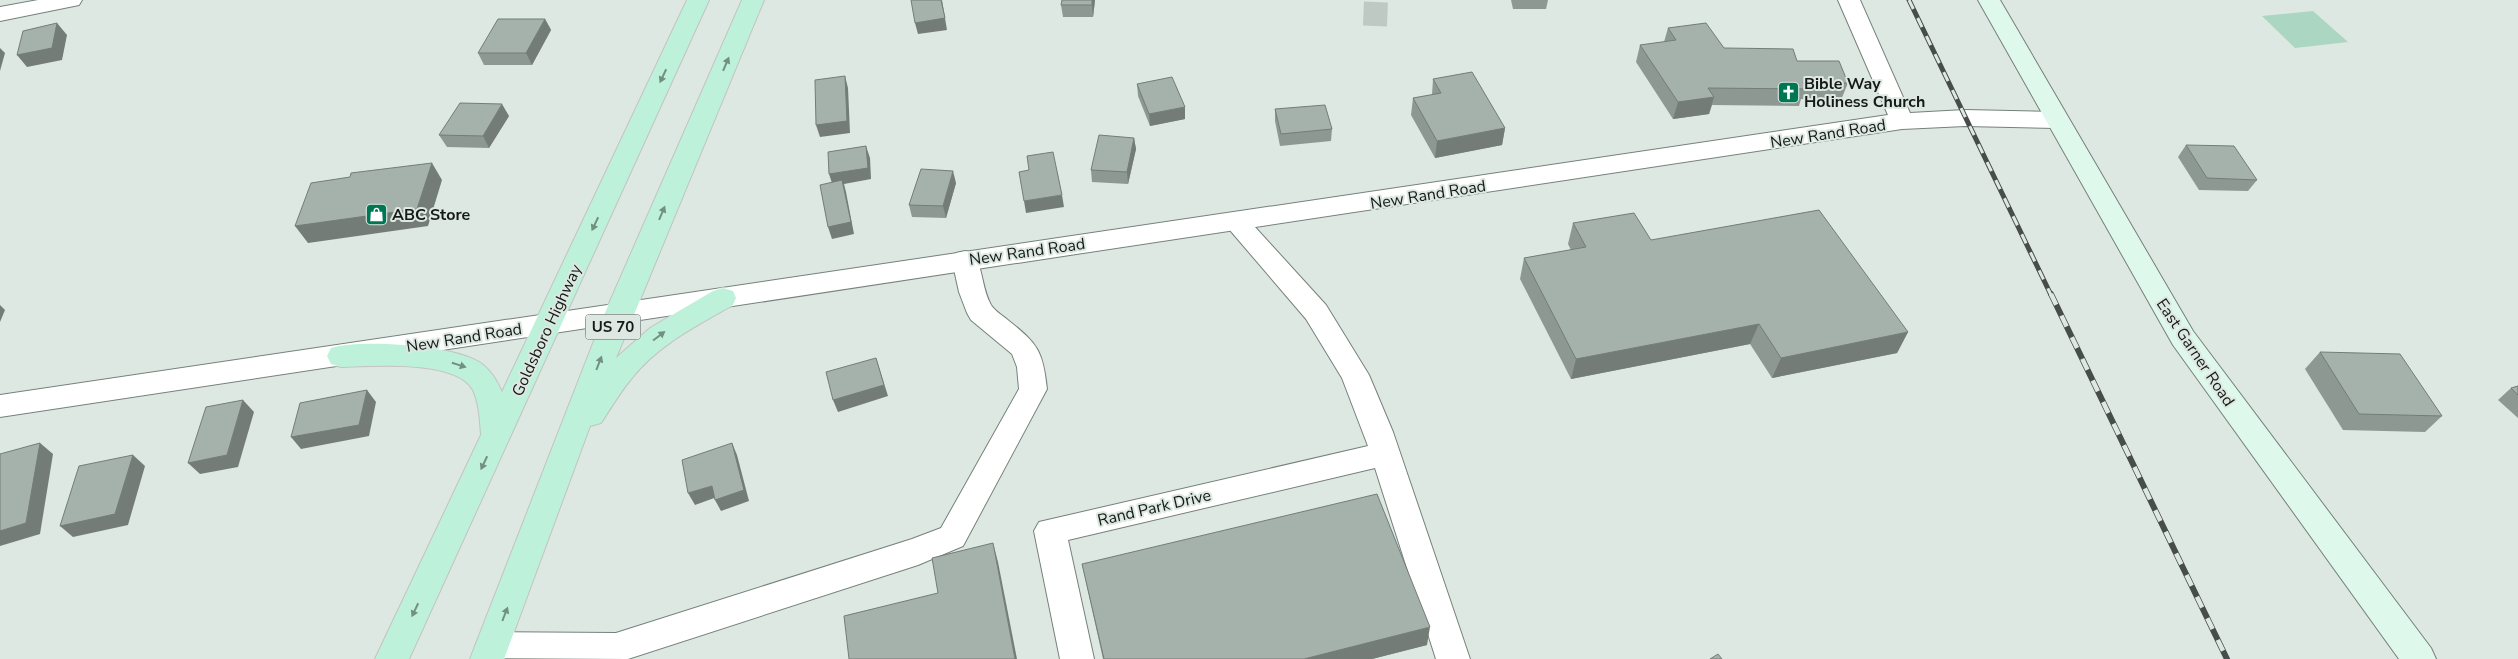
<svg xmlns="http://www.w3.org/2000/svg" width="2518" height="659" font-family="'Nunito Sans',sans-serif">
<rect width="100%" height="100%" fill="#dce8e1"/>
<!-- green -->
<path fill="#abd6c1" d="M 2313,11 L 2348,42 L 2295,48 L 2262,16 Z"/>
<g fill="none" stroke-linecap="round" stroke-linejoin="round">
<!-- minor-tunnel -->
<path stroke="#bec9c3" stroke-width="24" stroke-dasharray="24 12" stroke-linecap="butt" d="M 1375,26 L 1376,0"/>
<defs>
<g id="minor">
<path d="M 38,0 L 82,0 L 79,5 L 0,21 L 0,7 Z"/>
<path d="M 1236,213 L 1245,216 L 1326,305 L 1369,375 L 1393,432 L 1470,659 L 1436,659 L 1375,468 L 1068,540 L 1094,659 L 1060,659 L 1034,531 L 1039,522 L 1368,446 L 1342,378 L 1306,319 L 1223,222 L 1227,216 Z"/>
<path d="M 965,251 L 974,253 C 983,269 982,289 991,305 C 995,311 1003,316 1009,321 C 1038,344 1043,351 1047,389 L 963,546 L 918,565 L 628,659 L 480,658 L 475,647 L 480,636 L 492,632 L 616,633 L 912,539 L 941,528 L 1019,389 L 1017,367 L 1012,354 L 971,320 L 967,313 L 959,292 L 952,260 L 956,253 Z"/>
</g>
<path id="tertiary" d="M 1838,0 L 1860,0 L 1910,113 L 1965,110 L 2056,112 L 2064,114 L 2068,120 L 2064,126 L 2056,128 L 1965,126 L 1902,129 L 0,417 L 0,395 L 1888,115 Z"/>
<path id="secondary" d="M 1978,0 L 2000,0 L 2193,331 L 2431,648 L 2436,659 L 2399,659 L 2173,345 Z"/>
<g id="primary">
<path d="M 687,0 L 709,0 L 409,659 L 375,659 L 481,435 C 480,420 479,403 473,390 C 457,359 371,366 341,367 L 331,364 L 327,356 L 331,348 C 362,339 450,345 479,362 C 490,369 496,379 502,392 Z"/>
<path d="M 742,0 L 764,0 L 616,358 L 650,328 L 713,291 L 723,288 L 733,291 L 736,298 L 733,305 C 696,326 658,345 632,378 C 620,392 611,408 601,423 L 590,426 L 504,659 L 470,659 L 604,315 Z"/>
</g>
</defs>
<!-- minor casing -->
<use href="#minor" stroke="#76817b" stroke-width="2"/>
<!-- tertiary casing -->
<use href="#tertiary" stroke="#76817b" stroke-width="2"/>
<!-- secondary casing -->
<use href="#secondary" stroke="#76817b" stroke-width="2"/>
<!-- primary casing -->
<use href="#primary" stroke="#c2c3c3" stroke-width="2"/>
<!-- minor -->
<use href="#minor" fill="#fff" fill-rule="evenodd"/>
<!-- tertiary -->
<use href="#tertiary" fill="#fff" fill-rule="evenodd"/>
<!-- secondary -->
<use href="#secondary" fill="#dff8ec" fill-rule="evenodd"/>
<!-- primary -->
<use href="#primary" fill="#bef1da" fill-rule="evenodd"/>
<defs>
<path id="rail-far1" d="M 1909,0 L 2051,295"/>
<path id="rail" d="M 2051,294 L 2227,659"/>
</defs>
<!-- rail-far1 casing -->
<use href="#rail-far1" stroke="#474d4a" stroke-width="5"/>
<!-- rail casing -->
<use href="#rail" stroke="#474d4a" stroke-width="6"/>
<!-- rail-far1 -->
<use href="#rail-far1" stroke="#dce8e1" stroke-width="3" stroke-dasharray="10" stroke-linecap="butt"/>
<!-- rail -->
<use href="#rail" stroke="#dce8e1" stroke-width="4.5" stroke-dasharray="12" stroke-linecap="butt"/>
</g>
<!-- wall -->
<g fill="#8e9893">
<path d="M 1095,0 L 1093,17 L 1063,17 L 1061,5 Z"/>
<path d="M 1511,0 L 1548,0 L 1546,9 L 1513,9 Z"/>
<path d="M 545,19 L 551,30 L 532,65 L 484,65 L 478,53 Z"/>
<path d="M 1668,28 L 1724,48 L 1797,61 L 1848,83 L 1841,100 L 1801,99 L 1799,106 L 1712,105 L 1709,114 L 1673,119 L 1636,62 L 1640,45 L 1664,42 Z"/>
<path d="M 1433,79 L 1505,128 L 1502,145 L 1435,158 L 1411,115 L 1413,98 L 1432,95 Z"/>
<path d="M 1137,84 L 1185,119 L 1150,126 L 1138,96 Z"/>
<path d="M 1275,109 L 1332,129 L 1331,141 L 1280,146 L 1275,121 Z"/>
<path d="M 509,116 L 489,148 L 447,147 L 439,135 Z"/>
<path d="M 1134,138 L 1136,149 L 1128,184 L 1092,182 L 1091,170 Z"/>
<path d="M 2186,145 L 2257,180 L 2248,191 L 2199,190 L 2178,157 Z"/>
<path d="M 956,183 L 946,218 L 912,217 L 909,205 Z"/>
<path d="M 1573,223 L 1651,240 L 1908,332 L 1897,353 L 1772,378 L 1750,344 L 1571,379 L 1520,279 L 1524,258 L 1571,250 L 1568,244 Z"/>
<path d="M 2320,352 L 2442,416 L 2425,432 L 2343,430 L 2305,369 Z"/>
<path d="M 2518,386 L 2518,418 L 2498,400 L 2511,388 Z"/>
<path d="M 1082,564 L 1427,645 L 1372,659 L 1103,659 Z"/>
</g>
<!-- shaded-wall -->
<g fill="#747c78">
<path d="M 942,0 L 947,30 L 918,34 L 915,23 Z"/>
<path d="M 1092,0 L 1095,0 L 1093,17 L 1092,5 Z"/>
<path d="M 545,19 L 551,30 L 532,65 L 526,53 Z"/>
<path d="M 57,23 L 67,35 L 62,60 L 27,67 L 17,55 Z"/>
<path d="M 0,48 L 5,53 L 0,71 Z"/>
<path d="M 845,76 L 848,88 L 850,133 L 820,137 L 816,125 Z"/>
<path d="M 1714,97 L 1709,114 L 1673,119 L 1678,102 Z"/>
<path d="M 502,104 L 509,116 L 489,148 L 483,136 Z"/>
<path d="M 1185,107 L 1185,119 L 1150,126 L 1149,114 Z"/>
<path d="M 1505,128 L 1502,145 L 1435,158 L 1437,141 Z"/>
<path d="M 1134,138 L 1136,149 L 1128,184 L 1127,172 Z"/>
<path d="M 866,146 L 870,158 L 871,179 L 844,184 L 846,192 L 854,234 L 832,239 L 828,227 L 833,186 L 829,174 Z"/>
<path d="M 432,163 L 442,180 L 428,226 L 308,243 L 295,226 Z"/>
<path d="M 953,171 L 956,183 L 946,218 L 943,206 Z"/>
<path d="M 1062,195 L 1064,207 L 1026,213 L 1024,201 Z"/>
<path d="M 0,305 L 5,310 L 0,322 Z"/>
<path d="M 1759,324 L 1750,344 L 1571,379 L 1576,359 Z"/>
<path d="M 1908,332 L 1897,353 L 1772,378 L 1781,358 Z"/>
<path d="M 876,358 L 888,396 L 838,412 L 833,400 Z"/>
<path d="M 367,390 L 376,402 L 369,436 L 301,449 L 291,437 Z"/>
<path d="M 243,400 L 254,412 L 238,467 L 200,474 L 188,463 Z"/>
<path d="M 40,443 L 53,454 L 40,534 L 0,546 L 0,531 Z"/>
<path d="M 732,443 L 737,455 L 749,501 L 721,511 L 715,500 Z"/>
<path d="M 133,455 L 145,466 L 128,525 L 73,537 L 60,526 Z"/>
<path d="M 712,486 L 717,497 L 695,505 L 688,493 Z"/>
<path d="M 993,543 L 998,562 L 1017,659 L 1015,659 Z"/>
<path d="M 1430,627 L 1427,645 L 1372,659 L 1304,659 Z"/>
</g>
<!-- building -->
<g fill="#a5b1ab" stroke="#747c78">
<path d="M 911,0 L 941,0 L 945,18 L 915,23 Z"/>
<path d="M 1062,0 L 1092,0 L 1092,5 L 1061,5 Z"/>
<path d="M 498,19 L 545,19 L 526,53 L 478,53 Z"/>
<path d="M 57,23 L 52,48 L 17,55 L 23,31 Z"/>
<path d="M 1706,23 L 1724,48 L 1793,49 L 1797,61 L 1839,61 L 1848,83 L 1803,82 L 1805,89 L 1708,88 L 1714,97 L 1678,102 L 1640,45 L 1676,40 L 1668,28 Z"/>
<path d="M 1472,72 L 1505,128 L 1437,141 L 1413,98 L 1441,93 L 1433,79 Z"/>
<path d="M 845,76 L 847,121 L 816,125 L 815,80 Z"/>
<path d="M 1172,77 L 1185,107 L 1149,114 L 1137,84 Z"/>
<path d="M 460,103 L 502,104 L 483,136 L 439,135 Z"/>
<path d="M 1325,105 L 1332,129 L 1281,134 L 1275,109 Z"/>
<path d="M 1099,135 L 1134,138 L 1127,172 L 1091,170 Z"/>
<path d="M 2186,145 L 2234,146 L 2257,180 L 2207,178 Z"/>
<path d="M 866,146 L 868,168 L 829,174 L 828,152 Z"/>
<path d="M 1053,152 L 1062,195 L 1024,201 L 1019,172 L 1029,170 L 1027,156 Z"/>
<path d="M 432,163 L 417,209 L 295,226 L 311,183 L 350,177 L 351,173 Z"/>
<path d="M 921,169 L 953,171 L 943,206 L 909,205 Z"/>
<path d="M 842,180 L 851,222 L 828,227 L 820,185 Z"/>
<path d="M 1819,210 L 1908,332 L 1781,358 L 1759,324 L 1576,359 L 1524,258 L 1586,247 L 1573,223 L 1634,213 L 1651,240 Z"/>
<path d="M 2320,352 L 2400,354 L 2442,416 L 2359,414 Z"/>
<path d="M 876,358 L 884,385 L 833,400 L 826,372 Z"/>
<path d="M 2518,386 L 2518,395 L 2511,388 Z"/>
<path d="M 367,390 L 359,425 L 291,437 L 300,403 Z"/>
<path d="M 243,400 L 227,455 L 188,463 L 206,407 Z"/>
<path d="M 40,443 L 26,523 L 0,531 L 0,454 Z"/>
<path d="M 732,443 L 744,490 L 715,500 L 712,486 L 688,493 L 682,460 Z"/>
<path d="M 133,455 L 115,514 L 60,526 L 79,466 Z"/>
<path d="M 1377,494 L 1430,627 L 1304,659 L 1104,659 L 1082,564 Z"/>
<path d="M 993,543 L 1015,659 L 849,659 L 844,616 L 938,593 L 932,558 Z"/>
<path d="M 1718,654 L 1722,659 L 1710,659 Z"/>
</g>
<!-- one-way arrows -->
<defs><path id="oneway-solid" d="M-6-.8H1V-3.2L6.5 0L1 3.2V.8H-6Z" transform="scale(1.25)"/></defs>
<g fill="#729082">
<use href="#oneway-solid" transform="translate(726 64) rotate(-67)"/>
<use href="#oneway-solid" transform="translate(663 76) rotate(115)"/>
<use href="#oneway-solid" transform="translate(662 213) rotate(-67)"/>
<use href="#oneway-solid" transform="translate(595 224) rotate(115)"/>
<use href="#oneway-solid" transform="translate(659 336) rotate(-37)"/>
<use href="#oneway-solid" transform="translate(599 363) rotate(-69)"/>
<use href="#oneway-solid" transform="translate(459 365) rotate(18)"/>
<use href="#oneway-solid" transform="translate(484 463) rotate(115)"/>
<use href="#oneway-solid" transform="translate(415 610) rotate(115)"/>
<use href="#oneway-solid" transform="translate(505 614) rotate(-69)"/>
</g>
<!-- icons -->
<defs>
<symbol id="church-square" viewBox="-11 -11 22 22"><rect x="-9" y="-9" width="18" height="18" rx="4" fill="#007753" stroke="#dce8e1"/><path d="M-1.2-6h2.4v3.5h3.3v2.4h-3.3V6h-2.4V-.1h-3.3v-2.4h3.3Z" fill="#fff"/></symbol>
<symbol id="shop-square" viewBox="-11 -11 22 22"><rect x="-9" y="-9" width="18" height="18" rx="4" fill="#007753" stroke="#dce8e1"/><path d="M-5-2.5h2.3a2.7 3.5 0 0 1 5.4 0H5L5.5 6h-11ZM-1.5-2.5h3a1.5 2.3 0 0 0-3 0Z" fill="#fff"/></symbol>
</defs>
<g fill-rule="evenodd">
<use href="#church-square" x="1776" y="80" width="25" height="25"/>
<use href="#shop-square" x="364" y="202" width="25" height="25"/>
</g>
<g text-anchor="middle" stroke-width="4" stroke-linejoin="round" paint-order="stroke">
<!-- shield labels -->
<rect fill="#dce8e1" stroke="#515754" stroke-width="1" x="585.5" y="314.5" width="55" height="25" rx="4"/>
<g font-size="15" font-weight="bold" fill="#151917">
<text x="613" y="332">US 70</text>
</g>
<!-- poi labels -->
<g font-size="16" font-weight="bold" fill="#151917" stroke="#dce8e1" text-anchor="start">
<text x="1804" y="89">Bible Way<tspan x="1804" dy="18">Holiness Church</tspan></text>
<text x="392" y="220">ABC Store</text>
</g>
<!-- street labels -->
<g font-size="16" fill="#151917" stroke="#dce8e1">
<text transform="translate(1828 133) rotate(-9)" y="6">New Rand Road</text>
<text transform="translate(1428 194) rotate(-9)" y="6">New Rand Road</text>
<text transform="translate(1027 251) rotate(-8)" y="6">New Rand Road</text>
<text transform="translate(546 330) rotate(-65)" y="6">Goldsboro Highway</text>
<text transform="translate(464 337) rotate(-9)" y="6">New Rand Road</text>
<text transform="translate(2196 352) rotate(56)" y="6">East Garner Road</text>
<text transform="translate(1154 507) rotate(-13)" y="6">Rand Park Drive</text>
</g>
</g>
</svg>
